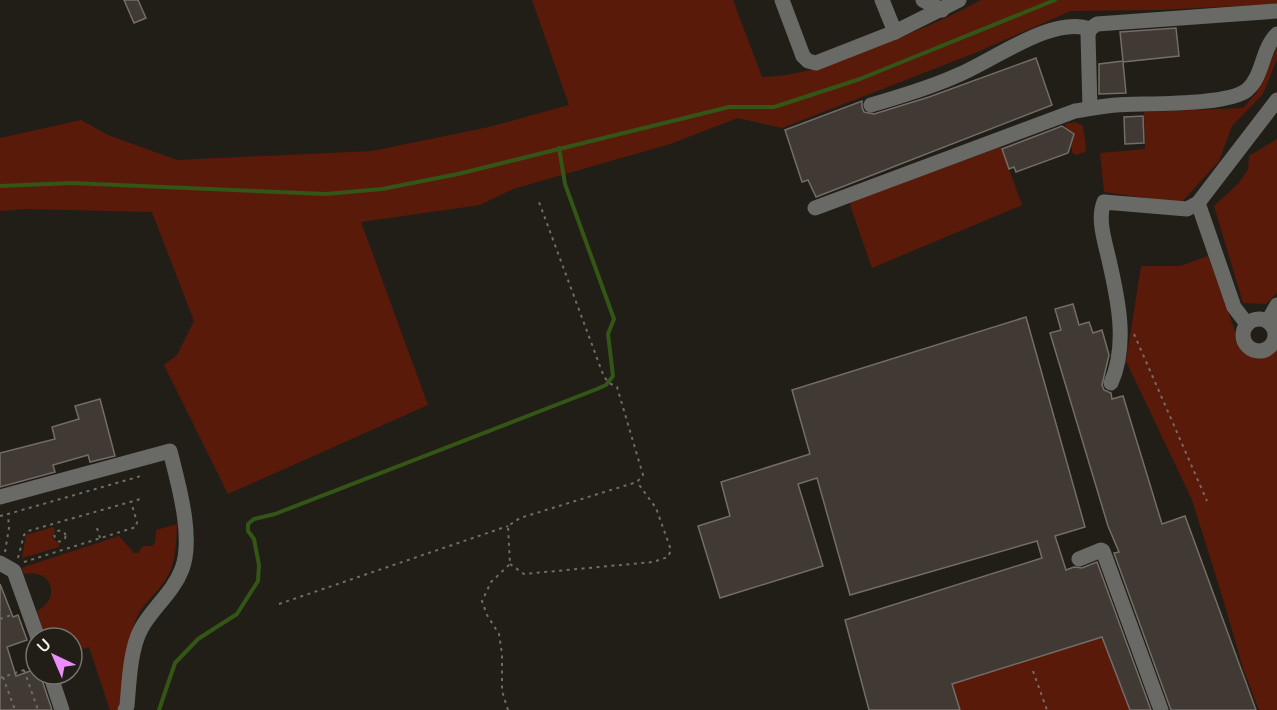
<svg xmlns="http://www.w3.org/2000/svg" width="1277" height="710" font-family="'Nunito Sans',sans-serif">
<rect width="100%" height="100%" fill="#211e17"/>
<!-- green -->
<g fill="#5a1a0a">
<path d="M 532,0 L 733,0 L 762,77 C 802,76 839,62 877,47 C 914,32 946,19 981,0 L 1277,0 L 1277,4 L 1159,10 L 1071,11 L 975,53 L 782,128 L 738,118 L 670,144 L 513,189 L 480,205 L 361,222 L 428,405 L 228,494 L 164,365 L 177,355 L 194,321 L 152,212 L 26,209 L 0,211 L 0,138 L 81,120 L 108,135 L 177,160 L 372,151 L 489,127 L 569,105 Z"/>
<path d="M 1277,47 L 1277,59 L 1263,94 L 1232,126 L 1219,161 L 1181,203 L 1104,192 L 1100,153 L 1145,149 L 1144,112 L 1243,108 L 1257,92 Z"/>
<path d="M 1075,122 L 1083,126 L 1086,149 L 1085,152 L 1076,155 L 1073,154 L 1065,124 Z"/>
<path d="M 1277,139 L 1277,293 L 1266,304 L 1243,303 L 1214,206 L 1237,185 L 1248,170 L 1249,156 Z"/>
<path d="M 1001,147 L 1022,205 L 872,268 L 850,205 L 853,201 Z"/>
<path d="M 1208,256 L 1240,345 C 1256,361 1261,356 1277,344 L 1277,710 L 1259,710 L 1243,668 L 1220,589 L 1192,500 L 1126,361 L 1141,266 L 1180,266 Z"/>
<path d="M 177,524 C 176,547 176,568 161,586 C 153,597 142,605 136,619 C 125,647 124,680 119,710 L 110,710 L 89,647 L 72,653 L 72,638 L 46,638 L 37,611 C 62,598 52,568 24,574 L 22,569 L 24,567 L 119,536 L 134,553 L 138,553 L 143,546 L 152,546 L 155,543 L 156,530 Z"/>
<path d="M 53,527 L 55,531 L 52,538 L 59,543 L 59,547 L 22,558 L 26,535 Z"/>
<path d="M 1102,637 L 1130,710 L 960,710 L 952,684 Z"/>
</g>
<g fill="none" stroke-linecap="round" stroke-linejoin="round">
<!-- stream -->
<g stroke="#335516" stroke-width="4">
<path d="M 0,186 L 72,183 L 326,194 L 382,189 L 458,174 L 729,107 L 774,107 L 860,79 L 1055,0"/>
<path d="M 159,710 L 175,663 L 198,639 L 237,614 L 258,581 L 259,565 L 254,539 L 248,531 L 248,524 L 254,519 L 275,514 L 597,389 L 606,385 L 613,376 L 608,334 L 614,319 L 565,184 L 559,148"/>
</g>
</g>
<!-- building -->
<g fill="#403934" stroke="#746d67" stroke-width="1.5">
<path d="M 124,0 L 138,0 L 146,18 L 134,23 Z"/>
<path d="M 1176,28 L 1179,56 L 1123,62 L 1126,93 L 1099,94 L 1099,64 L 1123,61 L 1120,32 Z"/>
<path d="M 1036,58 L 1052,105 L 816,197 L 808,180 L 802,182 L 785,130 L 862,101 L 862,107 L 864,112 L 874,114 L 929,97 Z"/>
<path d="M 1143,116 L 1144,143 L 1125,144 L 1124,117 Z"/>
<path d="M 1062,126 L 1074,134 L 1068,153 L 1016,172 L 1014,167 L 1009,169 L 1002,149 Z"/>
<path d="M 1073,304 L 1079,325 L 1089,322 L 1093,333 L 1102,330 L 1109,355 L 1102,385 L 1104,390 L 1111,393 L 1112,399 L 1123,396 L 1162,524 L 1185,516 L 1256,710 L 1171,710 L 1114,553 L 1119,552 L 1108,526 L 1050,333 L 1061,330 L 1055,309 Z"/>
<path d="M 1026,317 L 1085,527 L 1055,536 L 1066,570 L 1074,567 L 1082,568 L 1097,562 L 1151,710 L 1130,710 L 1102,637 L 952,684 L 960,710 L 869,710 L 845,620 L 1042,558 L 1037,541 L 850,595 L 817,478 L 798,484 L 823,566 L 720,598 L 698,526 L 730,516 L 721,482 L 810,454 L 792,390 Z"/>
<path d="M 100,399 L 115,456 L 90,462 L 88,455 L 53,465 L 55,472 L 0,487 L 0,453 L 55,439 L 52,427 L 79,419 L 75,406 Z"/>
<path d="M 0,584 L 13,617 L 18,615 L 27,640 L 7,647 L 16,676 L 36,669 L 36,674 L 40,674 L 52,710 L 0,710 Z"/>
</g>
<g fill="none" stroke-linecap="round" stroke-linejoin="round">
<!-- path -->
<g stroke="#706d67" stroke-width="2" stroke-dasharray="3 4.5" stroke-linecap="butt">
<path d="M 1134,334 L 1207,501"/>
<path d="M 0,516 L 8,514"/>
<path d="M 97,528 L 100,538"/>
<circle cx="60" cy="536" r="5.5"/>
<path d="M 5,552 L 9,528 L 8,514 L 141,476"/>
<path d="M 18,558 L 24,535 L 28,531 L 144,498"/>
<path d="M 24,562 L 136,527 L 137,522 L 131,502"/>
<path d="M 510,564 L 524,574 L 653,562 L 668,557 L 671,550 L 656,508 L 637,482"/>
<path d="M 279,604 L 508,526"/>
<path d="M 0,619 L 14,614"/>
<path d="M 31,649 L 36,665"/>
<path d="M 24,670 L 38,710"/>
<path d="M 1033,671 L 1047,710"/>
<path d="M 3,677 L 15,710"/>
<path d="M 0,678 L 36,666"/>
<path d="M 508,710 L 502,691 L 502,654 L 499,634 L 487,615 L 482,601 L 491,582 L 510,564 L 508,526 L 520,518 L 637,482 L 643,475 L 617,387 L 611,384 L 604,377 L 539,202"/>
</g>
<!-- minor -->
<g stroke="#696966" stroke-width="15">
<path d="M 782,0 L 803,56 L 808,61 L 816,63 L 895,32 L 959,0"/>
<path d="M 882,0 L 895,32"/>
<path d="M 923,0 L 942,10"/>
<path d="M 871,105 C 901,96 930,88 958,75 C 993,61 1052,15 1090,29"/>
<path d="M 1090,108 L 1088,35 L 1090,29 L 1097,24 L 1277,11"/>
<path d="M 1198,203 L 1234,307 L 1247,324"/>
<path d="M 815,208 L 1075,111 C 1089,109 1102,106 1116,105 C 1144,103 1228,106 1247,90 C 1264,75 1261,50 1277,34"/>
<circle cx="1259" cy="335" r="16"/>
<path d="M 1268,321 L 1277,305"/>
<path d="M 1111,383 C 1128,345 1118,299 1109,260 C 1105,242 1097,219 1104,202 L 1187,209 L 1198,203 L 1277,100"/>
<path d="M 0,497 L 170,451 C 178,483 194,537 182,569 C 173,593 152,608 141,629 C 130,649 129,684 127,706 L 125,710"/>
<path d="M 1079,559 L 1101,550 L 1103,551 L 1161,710"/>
<path d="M 0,563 L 14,571 L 38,638"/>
<path d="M 50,674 L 62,710"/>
</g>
</g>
<!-- north arrow -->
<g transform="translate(54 656) rotate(316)"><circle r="28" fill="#211e17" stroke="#76736d" stroke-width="1.5"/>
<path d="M0-4.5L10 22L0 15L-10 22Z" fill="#ea8dfd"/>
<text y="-9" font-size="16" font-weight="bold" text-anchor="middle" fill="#f5f3ee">U</text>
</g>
</svg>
